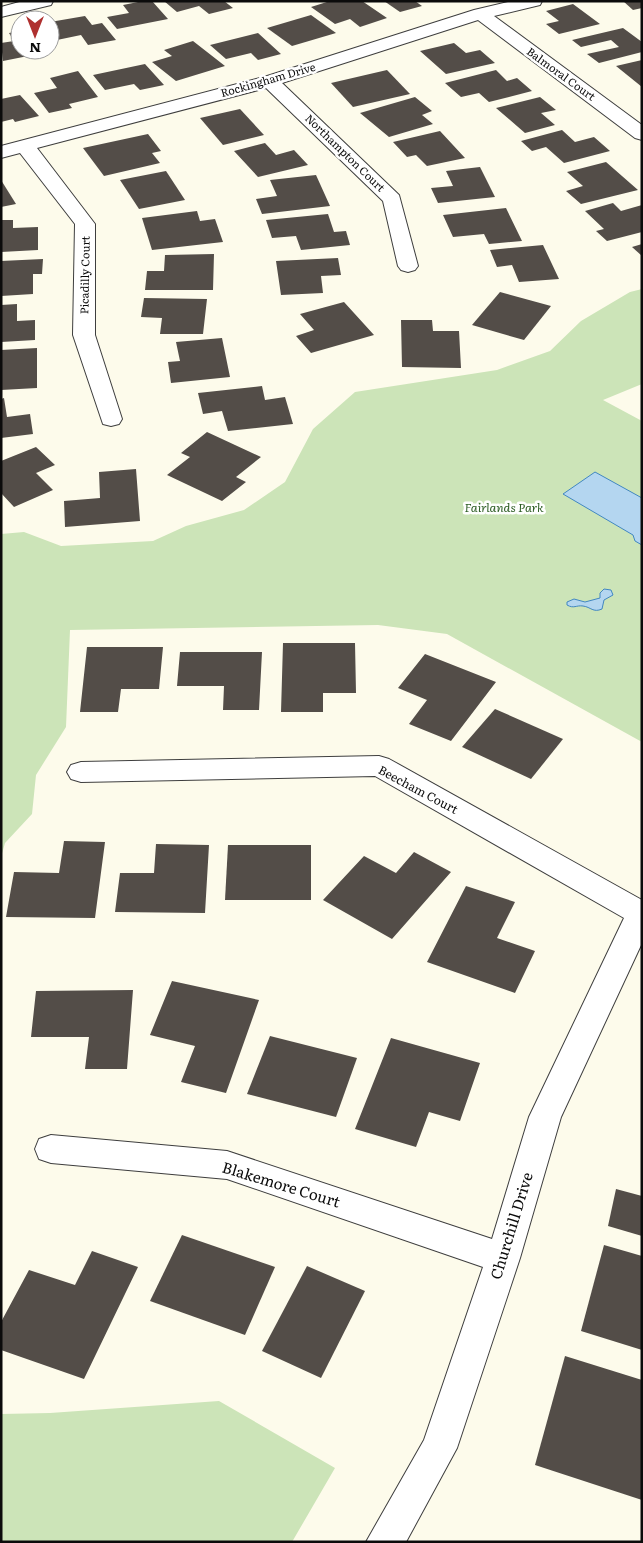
<svg xmlns="http://www.w3.org/2000/svg" width="643" height="1543" font-family="Literata,serif">
<rect width="100%" height="100%" fill="#fdfbeb"/>
<!-- green -->
<g fill="#cce4b8">
<path d="M 642,289 L 642,384 L 603,400 L 642,421 L 642,742 L 447,634 L 378,625 L 70,630 L 66,727 L 36,775 L 32,814 L 5,843 L 1,857 L 1,534 L 24,532 L 61,546 L 153,541 L 186,526 L 244,510 L 285,482 L 313,429 L 355,392 L 497,370 L 550,351 L 581,321 L 630,292 Z"/>
<path d="M 219,1401 L 335,1468 L 292,1542 L 1,1542 L 1,1414 L 50,1413 Z"/>
</g>
<!-- water -->
<g fill="#b4d6f0" stroke="#4187c1">
<path d="M 595,472 L 642,498 L 642,545 L 635,541 L 633,535 L 563,494 Z"/>
<path d="M 604,589 L 611,590 L 613,595 L 604,600 L 602,609 C 593,613 591,607 583,606 C 576,605 574,609 567,605 L 567,602 L 574,599 L 585,602 L 600,598 L 600,593 Z"/>
</g>
<!-- building -->
<g fill="#534d48">
<path d="M 143,1 L 152,1 L 168,19 L 117,29 L 107,17 L 129,13 L 123,5 Z"/>
<path d="M 164,1 L 224,1 L 233,8 L 209,14 L 199,6 L 177,12 Z"/>
<path d="M 330,1 L 362,1 L 387,18 L 360,27 L 350,19 L 335,24 L 311,7 Z"/>
<path d="M 384,1 L 415,1 L 422,6 L 400,12 Z"/>
<path d="M 623,1 L 642,1 L 642,8 L 633,10 Z"/>
<path d="M 573,4 L 600,24 L 559,34 L 546,24 L 559,21 L 546,11 Z"/>
<path d="M 311,15 L 336,33 L 292,46 L 267,28 Z"/>
<path d="M 85,16 L 92,25 L 102,23 L 116,40 L 88,45 L 81,35 L 57,40 L 50,30 L 50,22 Z"/>
<path d="M 623,28 L 642,42 L 642,52 L 599,63 L 587,54 L 619,47 L 611,40 L 581,47 L 572,40 Z"/>
<path d="M 20,31 L 20,50 L 53,51 L 3,61 L 1,43 L 14,41 L 9,33 Z"/>
<path d="M 258,33 L 281,54 L 258,60 L 251,53 L 226,59 L 210,45 Z"/>
<path d="M 193,41 L 225,66 L 176,81 L 152,62 L 172,56 L 164,50 Z"/>
<path d="M 454,43 L 466,53 L 480,50 L 495,63 L 446,74 L 420,51 Z"/>
<path d="M 642,60 L 642,87 L 616,66 Z"/>
<path d="M 145,64 L 164,85 L 140,90 L 134,84 L 105,90 L 93,75 Z"/>
<path d="M 387,70 L 410,94 L 353,107 L 331,83 Z"/>
<path d="M 496,70 L 507,81 L 517,78 L 532,91 L 489,102 L 479,93 L 461,97 L 445,83 Z"/>
<path d="M 78,71 L 98,97 L 69,104 L 72,108 L 49,113 L 34,93 L 57,88 L 50,78 Z"/>
<path d="M 20,95 L 39,116 L 15,122 L 13,119 L 1,122 L 1,99 Z"/>
<path d="M 415,97 L 432,111 L 422,115 L 433,124 L 389,137 L 360,113 Z"/>
<path d="M 540,97 L 556,110 L 541,113 L 555,125 L 525,133 L 496,108 Z"/>
<path d="M 240,109 L 264,135 L 223,145 L 200,118 Z"/>
<path d="M 562,130 L 575,142 L 594,137 L 610,151 L 564,163 L 546,147 L 532,151 L 521,141 Z"/>
<path d="M 440,131 L 465,158 L 427,166 L 416,155 L 407,157 L 393,142 Z"/>
<path d="M 148,134 L 161,151 L 152,153 L 160,163 L 104,176 L 83,148 Z"/>
<path d="M 265,143 L 276,155 L 294,150 L 308,165 L 258,177 L 234,151 Z"/>
<path d="M 606,162 L 638,190 L 581,204 L 566,191 L 583,186 L 567,172 Z"/>
<path d="M 480,167 L 495,197 L 438,203 L 431,188 L 453,186 L 446,171 Z"/>
<path d="M 166,171 L 185,200 L 139,209 L 120,180 Z"/>
<path d="M 316,175 L 330,206 L 262,214 L 256,199 L 277,196 L 270,180 Z"/>
<path d="M 1,180 L 16,204 L 1,207 Z"/>
<path d="M 613,203 L 621,211 L 642,205 L 642,232 L 607,241 L 596,231 L 604,229 L 585,211 Z"/>
<path d="M 506,208 L 522,241 L 489,244 L 484,234 L 453,237 L 443,215 Z"/>
<path d="M 197,211 L 200,221 L 215,219 L 223,242 L 152,250 L 142,218 Z"/>
<path d="M 328,214 L 334,232 L 346,231 L 350,245 L 301,250 L 296,236 L 272,238 L 266,220 Z"/>
<path d="M 1,220 L 13,220 L 13,228 L 38,227 L 38,250 L 1,252 Z"/>
<path d="M 642,244 L 642,256 L 632,247 Z"/>
<path d="M 543,245 L 559,279 L 519,282 L 512,265 L 497,267 L 490,250 Z"/>
<path d="M 214,254 L 213,290 L 145,290 L 147,271 L 164,271 L 165,255 Z"/>
<path d="M 338,258 L 341,275 L 321,276 L 323,293 L 281,295 L 276,261 Z"/>
<path d="M 43,259 L 42,274 L 33,274 L 33,294 L 1,296 L 1,261 Z"/>
<path d="M 500,292 L 551,306 L 524,340 L 472,325 Z"/>
<path d="M 144,298 L 207,299 L 203,334 L 160,334 L 162,318 L 141,317 Z"/>
<path d="M 344,302 L 374,335 L 311,353 L 296,336 L 314,330 L 300,314 Z"/>
<path d="M 17,304 L 17,321 L 35,320 L 35,340 L 1,342 L 1,305 Z"/>
<path d="M 401,320 L 432,320 L 433,331 L 459,331 L 461,368 L 402,367 Z"/>
<path d="M 222,338 L 230,377 L 171,383 L 168,362 L 180,361 L 176,342 Z"/>
<path d="M 37,348 L 37,388 L 1,390 L 1,350 Z"/>
<path d="M 262,386 L 265,400 L 285,397 L 293,424 L 228,431 L 222,411 L 203,414 L 198,393 Z"/>
<path d="M 4,398 L 7,417 L 30,414 L 33,434 L 1,438 L 1,399 Z"/>
<path d="M 207,432 L 261,457 L 236,477 L 246,482 L 222,501 L 167,475 L 190,457 L 181,453 Z"/>
<path d="M 36,447 L 55,465 L 36,473 L 53,490 L 14,507 L 1,493 L 1,461 Z"/>
<path d="M 136,469 L 140,521 L 65,527 L 64,501 L 100,498 L 99,472 Z"/>
<path d="M 283,643 L 355,643 L 356,693 L 323,693 L 323,712 L 281,712 Z"/>
<path d="M 87,647 L 163,647 L 159,689 L 121,689 L 118,712 L 80,712 Z"/>
<path d="M 180,652 L 262,652 L 259,710 L 223,710 L 224,686 L 177,686 Z"/>
<path d="M 425,654 L 496,682 L 451,741 L 409,724 L 427,700 L 398,688 Z"/>
<path d="M 495,709 L 563,739 L 531,779 L 462,747 Z"/>
<path d="M 64,841 L 105,842 L 95,918 L 6,917 L 14,872 L 59,873 Z"/>
<path d="M 156,844 L 209,845 L 205,913 L 115,912 L 120,873 L 154,873 Z"/>
<path d="M 228,845 L 311,845 L 311,900 L 225,900 Z"/>
<path d="M 414,852 L 451,872 L 392,939 L 323,900 L 364,856 L 396,873 Z"/>
<path d="M 466,886 L 515,902 L 497,938 L 535,951 L 515,993 L 427,962 Z"/>
<path d="M 172,981 L 259,1000 L 226,1093 L 181,1082 L 195,1046 L 150,1035 Z"/>
<path d="M 133,990 L 127,1069 L 85,1069 L 89,1037 L 31,1037 L 36,991 Z"/>
<path d="M 270,1036 L 357,1058 L 336,1117 L 247,1094 Z"/>
<path d="M 391,1038 L 480,1063 L 460,1121 L 429,1112 L 416,1147 L 355,1129 Z"/>
<path d="M 616,1189 L 642,1196 L 642,1236 L 608,1226 Z"/>
<path d="M 182,1235 L 275,1267 L 245,1335 L 150,1301 Z"/>
<path d="M 604,1245 L 642,1256 L 642,1350 L 581,1331 Z"/>
<path d="M 92,1251 L 138,1267 L 84,1379 L 1,1350 L 1,1322 L 29,1270 L 75,1285 Z"/>
<path d="M 307,1266 L 365,1291 L 321,1378 L 262,1351 Z"/>
<path d="M 565,1356 L 642,1380 L 642,1500 L 535,1465 Z"/>
</g>
<g fill="none" stroke-linecap="round" stroke-linejoin="round">
<defs>
<g id="minor">
<path d="M 23,1 L 53,1 L 51,5 L 1,17 L 1,7 Z"/>
<path d="M 512,1 L 542,1 L 540,5 L 494,16 L 642,125 L 642,140 L 635,138 L 478,20 L 282,83 L 399,195 L 418,266 L 415,270 L 408,272 L 401,270 L 398,266 L 383,201 L 266,88 L 37,148 L 95,224 L 95,335 L 122,419 L 119,424 L 111,426 L 103,424 L 73,335 L 75,224 L 20,153 L 1,158 L 1,146 L 264,77 L 474,10 Z"/>
<path d="M 379,756 L 389,759 L 642,900 L 642,943 L 561,1117 L 520,1258 L 457,1448 L 406,1542 L 366,1542 L 424,1440 L 483,1267 L 227,1179 L 51,1163 L 39,1159 L 35,1149 L 39,1139 L 51,1135 L 227,1151 L 492,1239 L 529,1117 L 624,918 L 375,776 L 81,782 L 71,779 L 67,772 L 71,765 L 81,762 Z"/>
</g>
</defs>
<!-- minor casing -->
<use href="#minor" stroke="#3e3e3e" stroke-width="2"/>
<!-- minor -->
<use href="#minor" fill="#fff" fill-rule="evenodd"/>
</g>
<g text-anchor="middle" stroke-width="5" stroke-linejoin="round" paint-order="stroke">
<!-- far-street labels -->
<g font-size="11" fill="#0b0b0b" stroke="#fff">
<text transform="translate(561 74) rotate(36)" y="4">Balmoral Court</text>
<text transform="translate(268 80) rotate(-16)" y="4">Rockingham Drive</text>
<text transform="translate(345 153) rotate(44)" y="4">Northampton Court</text>
<text transform="translate(85 275) rotate(-89)" y="4">Picadilly Court</text>
</g>
<!-- park labels -->
<g font-size="12" font-style="italic" fill="#2b5c22" stroke="#fff">
<text x="504" y="512">Fairlands Park</text>
</g>
<!-- street labels -->
<g font-size="12" fill="#0b0b0b" stroke="#fff">
<text transform="translate(418 790) rotate(28)" y="4">Beecham Court</text>
</g>
<!-- near-street labels -->
<g font-size="15" fill="#0b0b0b" stroke="#fff">
<text transform="translate(281 1185) rotate(17)" y="5">Blakemore Court</text>
<text transform="translate(512 1226) rotate(-73)" y="5">Churchill Drive</text>
</g>
</g>
<!-- border -->
<rect width="643" height="1543" fill="none" stroke="#0b0b0b" stroke-width="5"/>
<!-- north arrow -->
<g transform="translate(35 35) rotate(180)"><circle r="24" fill="#ffffff" stroke="#9d9d9d"/>
<path d="M0-4L9 19L0 12L-9 19Z" fill="#af302f"/>
<text y="-8" font-size="14" font-weight="bold" text-anchor="middle" fill="#0b0b0b">N</text>
</g>
</svg>
